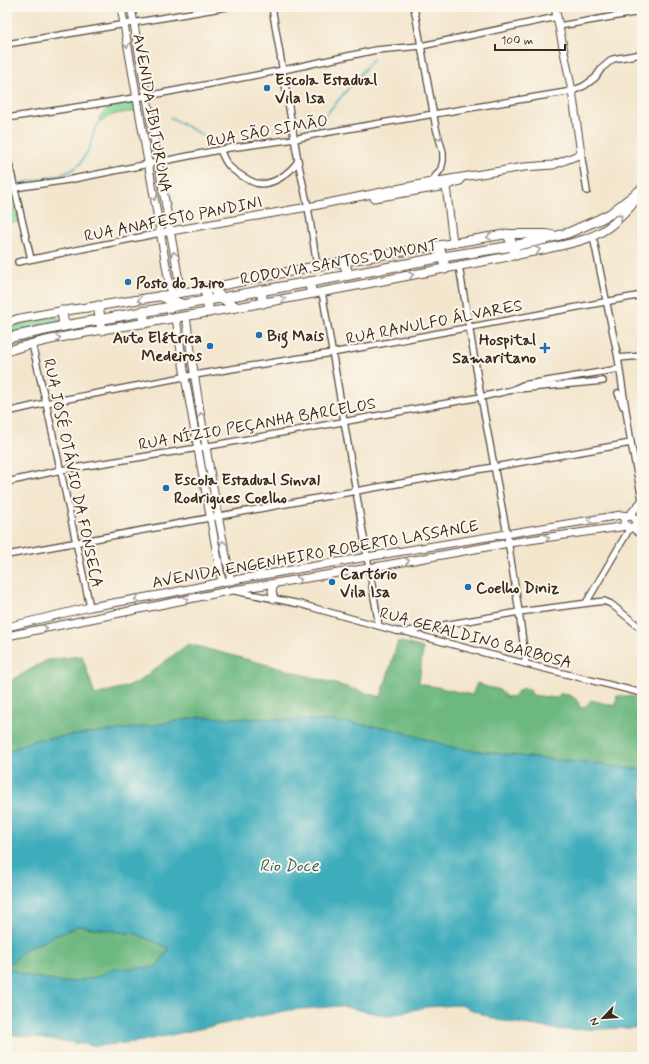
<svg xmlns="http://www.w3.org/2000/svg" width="649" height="1064" font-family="Mynerve,sans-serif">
<rect width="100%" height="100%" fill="#fbf7ec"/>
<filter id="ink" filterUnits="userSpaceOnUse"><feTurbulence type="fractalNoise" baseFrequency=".025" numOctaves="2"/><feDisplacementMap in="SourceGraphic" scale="8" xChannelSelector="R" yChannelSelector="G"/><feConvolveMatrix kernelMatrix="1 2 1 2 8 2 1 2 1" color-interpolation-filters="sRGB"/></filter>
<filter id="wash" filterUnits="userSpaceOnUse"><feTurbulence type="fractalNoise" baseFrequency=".012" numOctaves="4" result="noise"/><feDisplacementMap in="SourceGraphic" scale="16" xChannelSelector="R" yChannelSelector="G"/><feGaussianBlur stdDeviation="0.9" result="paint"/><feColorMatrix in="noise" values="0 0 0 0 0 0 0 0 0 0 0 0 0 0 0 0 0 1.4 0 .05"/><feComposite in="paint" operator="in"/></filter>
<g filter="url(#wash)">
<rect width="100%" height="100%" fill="#f3e6cd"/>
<!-- green -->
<g fill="#87d898" stroke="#61815b">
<path d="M 136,98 L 138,111 C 126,113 110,112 102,122 L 98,119 C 103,109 125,99 136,98 Z"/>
<path d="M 7,189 L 13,190 L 20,222 L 16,222 L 7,225 Z"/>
<path d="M 56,316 L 58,317 L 60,320 L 59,322 L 7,334 L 7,327 Z"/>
<path d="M 85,325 L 88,327 L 88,330 L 7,348 L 7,341 Z"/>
</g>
<!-- forest -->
<g fill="#6db880" stroke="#54714f">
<path d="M 398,641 L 423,648 L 419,683 L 472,695 L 477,683 C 480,684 484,686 487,687 C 497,689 499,688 506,697 L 515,696 C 518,689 522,687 530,689 L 532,695 L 556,698 L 560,694 C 570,694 578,697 580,708 L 586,706 L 591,700 L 615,706 L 617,696 L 630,696 L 639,699 L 639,708 L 642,709 L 642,770 L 607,765 L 528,757 L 455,748 L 389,728 L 334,721 L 199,717 L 143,727 L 33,740 L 7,752 L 7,683 L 47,660 L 82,656 L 95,695 L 135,684 L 188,644 L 280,668 L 381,697 Z"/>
<path d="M 78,926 L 136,934 L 169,948 L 156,967 L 113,969 L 94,978 L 63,983 L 25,975 L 7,967 L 26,949 Z"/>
</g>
<!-- water -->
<path fill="#3eacbb" stroke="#3c6b6c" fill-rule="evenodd" d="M 199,717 L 334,721 L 389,728 L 455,748 L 528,757 L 607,765 L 642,770 L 642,1030 L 634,1028 L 561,1030 L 497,1020 L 460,1005 L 426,1007 L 387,1016 L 341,1006 L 290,1010 L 142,1041 L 97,1046 L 7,1034 L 7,752 L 33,740 L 143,727 ZM 78,926 L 136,934 L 169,948 L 156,967 L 113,969 L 94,978 L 63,983 L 25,975 L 7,967 L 26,949 Z"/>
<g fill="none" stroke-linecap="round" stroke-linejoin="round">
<!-- stream -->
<g stroke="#3eacbb" stroke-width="1.5">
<path d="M 170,117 L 206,137"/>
<path d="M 314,129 L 373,59"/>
<path d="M 7,182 L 12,182"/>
<path d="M 16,183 L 26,182 L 61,175 L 72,170 L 80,164 L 89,149 L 94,131 L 100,121"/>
</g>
</g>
</g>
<g filter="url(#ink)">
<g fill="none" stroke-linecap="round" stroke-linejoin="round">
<defs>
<g id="minor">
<path d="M 272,7 L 298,161 L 308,207 L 317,266"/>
<path d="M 414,7 L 436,128 L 443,152 L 443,161 L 441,169 L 431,182"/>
<path d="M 559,26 L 634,13 L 638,12 L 641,7"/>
<path d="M 7,44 L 227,7"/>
<path d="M 7,118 L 147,96 L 283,70 L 376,50 L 421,46 L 557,17"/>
<path d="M 220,150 C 223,155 225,163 230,167 C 235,172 249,181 256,183 C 272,187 290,173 298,161"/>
<path d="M 581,153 L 587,191"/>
<path d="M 7,155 L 31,259"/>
<path d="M 7,187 L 14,188 L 68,180 L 229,148 L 295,139 L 312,135 L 434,114 L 572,91 L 584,86 L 595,78 L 602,68 L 613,59 L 642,54"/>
<path d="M 593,236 L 618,358 L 631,443 L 642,499"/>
<path d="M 18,262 L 160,233"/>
<path d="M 459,266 L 481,397 L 507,534 L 519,612 L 526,664"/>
<path d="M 322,292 L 379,626"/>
<path d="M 32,344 L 46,403 L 90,607"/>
<path d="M 618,358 L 642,356"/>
<path d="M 518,389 L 603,381"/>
<path d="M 618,393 L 623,406"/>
<path d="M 7,412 L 46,403 L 194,375 L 332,353 L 642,295"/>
<path d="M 7,482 L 61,470 L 198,448 L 481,397 L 512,390 L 523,385 L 619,369"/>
<path d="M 7,555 L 356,491 L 631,443"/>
<path d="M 235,591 L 300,604 L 396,631 L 406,632 L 526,664 L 642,693"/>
<path d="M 586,603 L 630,528"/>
<path d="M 409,631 L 519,612 L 604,601 L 611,604 L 642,629"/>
</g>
<g id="tertiary">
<path d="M 121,7 L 171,294"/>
<path d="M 131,7 L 181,292"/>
<path d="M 446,186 L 453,243"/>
<path d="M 374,198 L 446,186 L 460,181"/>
<path d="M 160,233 L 308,207 L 431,182 L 444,180 L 524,167 L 553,165 L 576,156 L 581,153 L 572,91 L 555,7"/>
<path d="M 186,316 C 198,405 213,493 231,581"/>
<path d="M 176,318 L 185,377 L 222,582"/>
<path d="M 629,516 L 642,501"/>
<circle cx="630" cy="522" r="6"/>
<path d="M 632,527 L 642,535"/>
<path d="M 274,599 L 272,591 L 274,584"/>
<path d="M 7,627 L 90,607 L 170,593 L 222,582 L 373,556 L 621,515 L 628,516"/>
<path d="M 7,636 L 233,590 L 369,568 L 509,543 L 627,526"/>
</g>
<g id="secondary">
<path d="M 7,323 L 18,319 L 62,311 L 98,306 L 205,289 L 317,266 L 507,234 L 547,234 L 555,236"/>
<path d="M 7,351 C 61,334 118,328 174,318 C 265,303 356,286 447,268 C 480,262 512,256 545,249 C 561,245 578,243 593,236 C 614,227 629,209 642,192"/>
</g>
<g id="trunk">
<path d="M 507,234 L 510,239 L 516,255"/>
<path d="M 438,246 L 443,257 L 445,269"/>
<path d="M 343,261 L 349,275"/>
<path d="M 309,282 L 312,293"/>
<path d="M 212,288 L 222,298 L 236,307"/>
<path d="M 205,289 L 209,312"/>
<path d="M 261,290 L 263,303"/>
<path d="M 161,296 L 181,304"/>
<path d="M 98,306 L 102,330"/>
<path d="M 62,311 L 64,326"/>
<path d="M 143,311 L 145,323"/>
<path d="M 7,338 L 64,326 L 349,275 L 443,257 L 513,246 L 546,239 L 568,233 L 600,219 L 610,214 L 642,189"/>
</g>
</defs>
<!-- minor casing -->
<use href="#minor" stroke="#574638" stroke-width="8"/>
<!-- tertiary casing -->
<use href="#tertiary" stroke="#574638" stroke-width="9"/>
<!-- secondary casing -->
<use href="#secondary" stroke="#574638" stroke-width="10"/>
<!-- trunk casing -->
<use href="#trunk" stroke="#574638" stroke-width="11"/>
<!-- minor -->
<use href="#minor" stroke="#fff" stroke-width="5.5"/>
<!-- tertiary -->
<use href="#tertiary" stroke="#fff" stroke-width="7"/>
<!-- secondary -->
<use href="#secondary" stroke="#fff" stroke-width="8"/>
<!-- trunk -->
<use href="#trunk" stroke="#fff" stroke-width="9"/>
</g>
<!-- one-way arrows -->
<defs><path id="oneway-chevron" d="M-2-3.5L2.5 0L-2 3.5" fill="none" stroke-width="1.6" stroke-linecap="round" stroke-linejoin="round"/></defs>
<g stroke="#a79f9a">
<use href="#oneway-chevron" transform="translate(127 45) rotate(81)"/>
<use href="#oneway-chevron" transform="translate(439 137) rotate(74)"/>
<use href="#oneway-chevron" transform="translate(154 198) rotate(80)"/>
<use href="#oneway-chevron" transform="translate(620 217) rotate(-42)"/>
<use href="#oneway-chevron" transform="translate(489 237) rotate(170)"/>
<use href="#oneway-chevron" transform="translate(538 250) rotate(-12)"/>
<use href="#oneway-chevron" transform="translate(174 254) rotate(-100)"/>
<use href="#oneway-chevron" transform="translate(411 275) rotate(-11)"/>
<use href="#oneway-chevron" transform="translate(283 299) rotate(-11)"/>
<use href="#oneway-chevron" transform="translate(140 300) rotate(171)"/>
<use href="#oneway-chevron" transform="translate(58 338) rotate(-11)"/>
<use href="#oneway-chevron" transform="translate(201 415) rotate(-100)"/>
<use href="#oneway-chevron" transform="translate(590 520) rotate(171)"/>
<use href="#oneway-chevron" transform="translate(547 538) rotate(-8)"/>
<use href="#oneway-chevron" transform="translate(223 543) rotate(-101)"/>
<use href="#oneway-chevron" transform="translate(407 561) rotate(-10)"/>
<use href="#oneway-chevron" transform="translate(299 580) rotate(-10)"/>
<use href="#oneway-chevron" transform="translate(137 599) rotate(170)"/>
<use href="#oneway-chevron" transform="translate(186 600) rotate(-11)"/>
<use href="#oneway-chevron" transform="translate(45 628) rotate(-12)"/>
</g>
</g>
<!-- markers -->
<g fill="#1f6fb2" stroke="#fbf7ec" stroke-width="1.5">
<circle cx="267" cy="88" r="4"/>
<circle cx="128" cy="282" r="4"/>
<circle cx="259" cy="335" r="4"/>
<circle cx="210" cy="346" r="4"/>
<path d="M543 342h4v4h4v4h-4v4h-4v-4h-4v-4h4z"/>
<circle cx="166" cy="488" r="4"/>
<circle cx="332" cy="582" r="4"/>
<circle cx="468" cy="587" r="4"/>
</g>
<g text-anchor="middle" stroke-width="4" stroke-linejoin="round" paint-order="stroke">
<!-- poi labels -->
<g font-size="16" font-weight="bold" fill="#3b2a1e" stroke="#fbf7ec" text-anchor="start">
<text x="275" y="85">Escola Estadual<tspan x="275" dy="18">Vila Isa</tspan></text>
<text x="136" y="288">Posto do Jairo</text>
<text x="267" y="341">Big Mais</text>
<text x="202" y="343" text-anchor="end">Auto Elétrica<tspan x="202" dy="18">Medeiros</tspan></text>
<text x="536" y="345" text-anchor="end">Hospital<tspan x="536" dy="18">Samaritano</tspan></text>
<text x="174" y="485">Escola Estadual Sinval<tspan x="174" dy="18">Rodrigues Coelho</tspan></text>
<text x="340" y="579">Cartório<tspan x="340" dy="18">Vila Isa</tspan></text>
<text x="476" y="593">Coelho Diniz</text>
</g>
<!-- street labels -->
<g font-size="16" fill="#3b2a1e" stroke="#fbf7ec">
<text transform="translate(153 113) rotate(80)" y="6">AVENIDA IBITURUNA</text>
<text transform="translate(267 130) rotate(-10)" y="6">RUA SÃO SIMÃO</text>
<text transform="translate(173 218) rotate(-11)" y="6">RUA ANAFESTO PANDINI</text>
<text transform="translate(339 261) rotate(-10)" y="6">RODOVIA SANTOS DUMONT</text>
<text transform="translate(434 321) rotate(-11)" y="6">RUA RANULFO ÁLVARES</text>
<text transform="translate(257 423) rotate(-10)" y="6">RUA NÍZIO PEÇANHA BARCELOS</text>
<text transform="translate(74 473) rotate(78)" y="6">RUA JOSÉ OTÁVIO DA FONSECA</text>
<text transform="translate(315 553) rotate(-10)" y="6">AVENIDA ENGENHEIRO ROBERTO LASSANCE</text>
<text transform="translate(476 637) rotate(15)" y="6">RUA GERALDINO BARBOSA</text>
</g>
<!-- water labels -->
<g font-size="17" font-style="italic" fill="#3c5e5d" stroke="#fbf7ec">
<text x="289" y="871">Rio Doce</text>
</g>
</g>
<!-- margin -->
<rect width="649" height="1064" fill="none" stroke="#fbf7ec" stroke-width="24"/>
<!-- north arrow -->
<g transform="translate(603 1018) rotate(245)" stroke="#fbf7ec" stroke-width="3" paint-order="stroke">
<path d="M0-3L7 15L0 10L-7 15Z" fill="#3b2a1e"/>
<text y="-6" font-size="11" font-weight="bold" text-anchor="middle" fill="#3b2a1e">N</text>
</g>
<!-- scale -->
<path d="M495 44v6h70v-6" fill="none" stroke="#3b2a1e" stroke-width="2"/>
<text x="501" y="44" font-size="12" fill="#3b2a1e" stroke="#fbf7ec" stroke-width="3" paint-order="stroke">100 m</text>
</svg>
